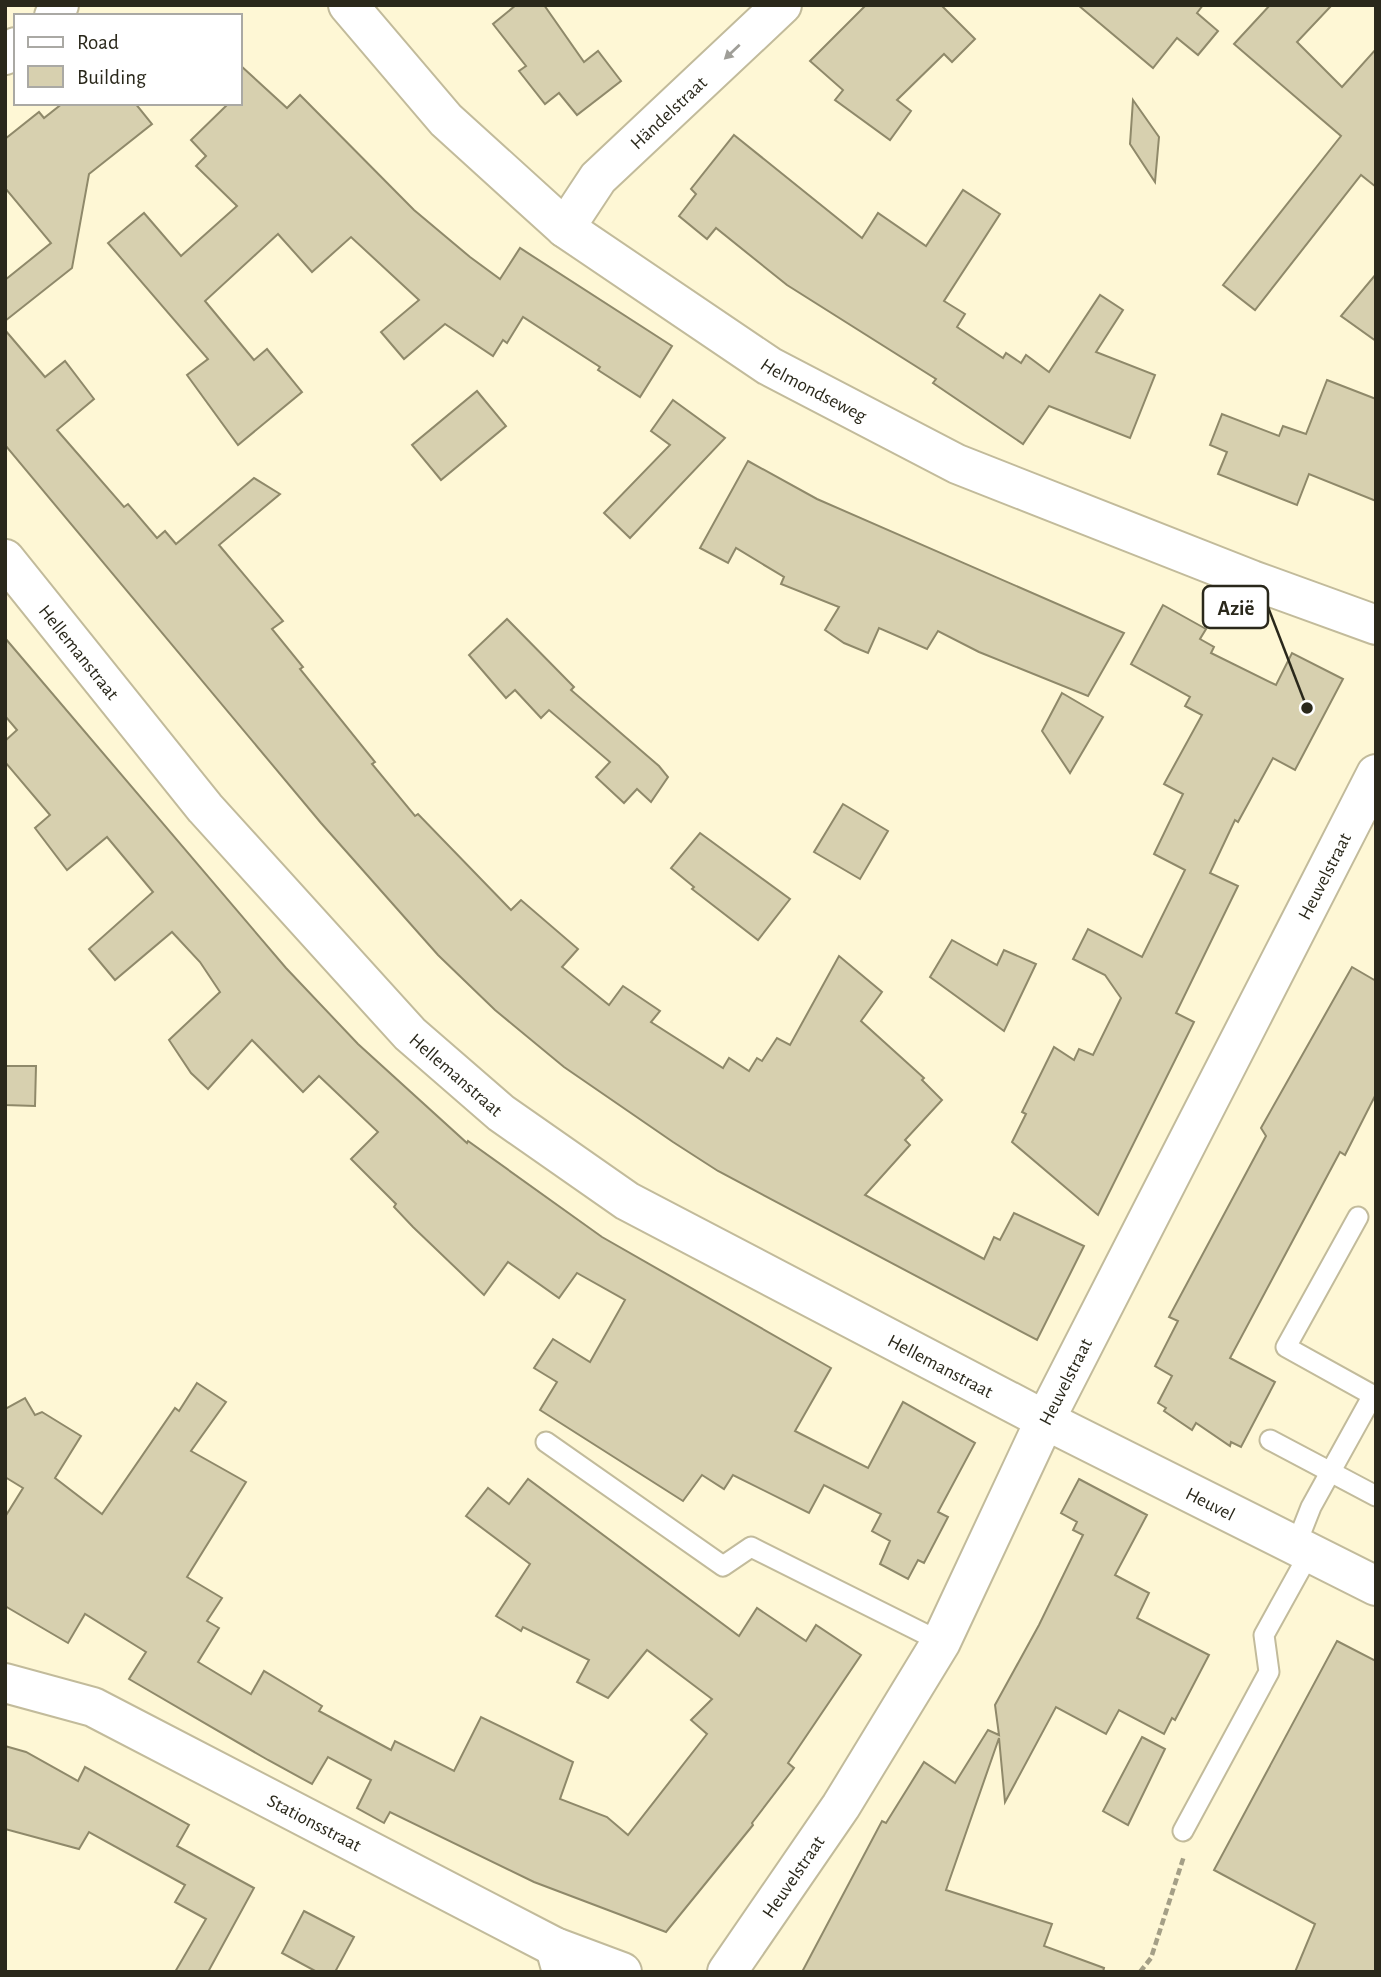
<svg xmlns="http://www.w3.org/2000/svg" width="1381" height="1977" font-family="'Alegreya Sans',sans-serif">
<rect width="100%" height="100%" fill="#fef7d5"/>
<!-- building -->
<g fill="#d7d0af" stroke="#8f896a" stroke-width="2">
<path d="M 516,5 L 544,5 L 584,62 L 598,51 L 621,81 L 577,115 L 559,93 L 545,104 L 519,71 L 526,66 L 493,24 Z"/>
<path d="M 866,5 L 941,5 L 975,39 L 952,62 L 944,54 L 897,100 L 911,111 L 890,140 L 835,100 L 843,90 L 810,61 Z"/>
<path d="M 1078,5 L 1203,5 L 1197,13 L 1218,31 L 1198,55 L 1177,38 L 1153,68 Z"/>
<path d="M 1270,5 L 1332,5 L 1297,42 L 1342,87 L 1376,49 L 1376,187 L 1361,175 L 1255,310 L 1223,285 L 1341,136 L 1234,44 Z"/>
<path d="M 240,65 L 287,108 L 300,95 L 414,210 L 470,257 L 500,279 L 520,248 L 672,346 L 640,397 L 598,370 L 600,367 L 523,317 L 507,343 L 503,340 L 493,356 L 445,324 L 404,359 L 381,332 L 419,300 L 351,237 L 312,272 L 278,234 L 205,301 L 254,360 L 267,349 L 302,392 L 238,445 L 187,375 L 208,359 L 108,243 L 144,213 L 181,256 L 237,206 L 196,166 L 206,156 L 191,140 L 229,103 L 240,103 Z"/>
<path d="M 1133,100 L 1159,137 L 1155,182 L 1130,144 Z"/>
<path d="M 63,103 L 135,103 L 152,124 L 89,174 L 72,268 L 5,321 L 5,280 L 51,243 L 5,188 L 5,139 L 39,112 L 44,118 Z"/>
<path d="M 734,135 L 862,238 L 878,213 L 926,246 L 963,190 L 1000,214 L 944,301 L 965,314 L 957,327 L 1003,358 L 1006,353 L 1021,363 L 1026,355 L 1049,372 L 1100,295 L 1123,310 L 1096,352 L 1155,375 L 1130,438 L 1049,406 L 1023,444 L 933,383 L 936,379 L 787,285 L 716,228 L 707,239 L 679,216 L 696,194 L 691,189 Z"/>
<path d="M 1376,274 L 1376,341 L 1341,316 Z"/>
<path d="M 5,330 L 45,377 L 65,361 L 94,399 L 57,430 L 124,507 L 128,504 L 157,538 L 165,531 L 176,544 L 254,478 L 280,494 L 219,545 L 283,621 L 272,629 L 303,667 L 300,669 L 375,762 L 372,764 L 415,816 L 418,814 L 511,910 L 521,900 L 578,949 L 562,967 L 609,1005 L 623,986 L 660,1011 L 651,1022 L 723,1068 L 729,1058 L 749,1071 L 757,1058 L 762,1061 L 777,1038 L 790,1045 L 839,956 L 882,992 L 861,1021 L 924,1078 L 922,1080 L 942,1100 L 905,1140 L 910,1145 L 865,1195 L 984,1259 L 994,1237 L 1000,1240 L 1014,1213 L 1084,1246 L 1037,1340 L 718,1171 L 673,1142 L 564,1067 L 495,1010 L 438,955 L 321,823 L 5,445 Z"/>
<path d="M 1327,380 L 1376,399 L 1376,501 L 1309,474 L 1297,505 L 1218,474 L 1227,452 L 1210,445 L 1222,414 L 1279,436 L 1283,426 L 1306,434 Z"/>
<path d="M 477,391 L 506,426 L 441,480 L 412,445 Z"/>
<path d="M 673,400 L 725,438 L 630,538 L 604,513 L 670,445 L 651,431 Z"/>
<path d="M 748,461 L 817,499 L 1124,633 L 1088,696 L 979,652 L 938,631 L 927,649 L 879,628 L 868,653 L 844,643 L 825,630 L 839,607 L 781,584 L 784,577 L 736,548 L 728,563 L 700,548 Z"/>
<path d="M 1163,605 L 1206,629 L 1200,639 L 1214,647 L 1211,653 L 1276,685 L 1292,653 L 1343,679 L 1295,770 L 1273,758 L 1238,822 L 1235,820 L 1210,873 L 1238,886 L 1176,1013 L 1194,1022 L 1098,1215 L 1012,1142 L 1026,1114 L 1022,1112 L 1054,1047 L 1074,1060 L 1079,1049 L 1093,1055 L 1121,998 L 1105,975 L 1073,959 L 1088,929 L 1142,957 L 1185,870 L 1154,854 L 1183,794 L 1164,784 L 1202,715 L 1185,706 L 1190,697 L 1131,664 Z"/>
<path d="M 507,619 L 574,687 L 571,690 L 659,766 L 668,777 L 651,802 L 637,789 L 624,803 L 596,777 L 610,762 L 549,710 L 541,718 L 515,690 L 506,698 L 469,655 Z"/>
<path d="M 5,638 L 286,968 L 358,1044 L 467,1143 L 468,1141 L 602,1237 L 831,1368 L 795,1431 L 868,1468 L 903,1402 L 975,1443 L 938,1512 L 948,1517 L 924,1563 L 918,1560 L 908,1579 L 880,1564 L 890,1541 L 872,1531 L 881,1514 L 824,1485 L 809,1513 L 733,1475 L 724,1489 L 702,1475 L 683,1501 L 540,1410 L 557,1382 L 534,1368 L 553,1339 L 590,1362 L 625,1300 L 577,1273 L 559,1298 L 508,1262 L 484,1295 L 413,1227 L 394,1207 L 396,1204 L 351,1159 L 378,1132 L 319,1076 L 303,1092 L 252,1040 L 208,1089 L 191,1073 L 169,1040 L 220,992 L 200,962 L 172,932 L 115,980 L 89,949 L 153,892 L 107,837 L 67,870 L 35,828 L 50,815 L 5,762 L 5,741 L 17,730 L 5,716 Z"/>
<path d="M 1062,693 L 1103,717 L 1070,773 L 1042,731 Z"/>
<path d="M 843,804 L 888,831 L 860,879 L 814,852 Z"/>
<path d="M 700,833 L 790,899 L 758,940 L 692,889 L 694,887 L 671,868 Z"/>
<path d="M 952,940 L 997,965 L 1004,950 L 1036,964 L 1004,1031 L 930,977 Z"/>
<path d="M 1352,967 L 1376,981 L 1376,1094 L 1345,1155 L 1340,1152 L 1230,1358 L 1275,1382 L 1241,1447 L 1231,1442 L 1230,1446 L 1196,1423 L 1192,1430 L 1164,1411 L 1166,1408 L 1158,1403 L 1172,1376 L 1155,1366 L 1178,1321 L 1169,1317 L 1266,1136 L 1261,1128 Z"/>
<path d="M 5,1066 L 36,1066 L 35,1106 L 5,1105 Z"/>
<path d="M 197,1383 L 226,1402 L 191,1451 L 246,1482 L 187,1577 L 222,1598 L 207,1621 L 219,1628 L 198,1662 L 251,1694 L 264,1671 L 322,1706 L 319,1711 L 391,1750 L 395,1741 L 454,1771 L 481,1717 L 573,1762 L 560,1799 L 607,1817 L 628,1835 L 707,1734 L 691,1720 L 712,1699 L 647,1650 L 608,1698 L 577,1682 L 589,1660 L 523,1627 L 521,1631 L 496,1616 L 530,1564 L 466,1516 L 488,1488 L 509,1504 L 528,1479 L 739,1636 L 757,1608 L 806,1641 L 816,1625 L 861,1655 L 788,1763 L 794,1768 L 752,1823 L 753,1825 L 666,1932 L 534,1882 L 390,1812 L 384,1823 L 357,1808 L 371,1780 L 328,1757 L 312,1784 L 268,1760 L 129,1679 L 146,1652 L 85,1614 L 68,1643 L 5,1606 L 5,1517 L 23,1488 L 5,1477 L 5,1409 L 25,1398 L 35,1415 L 42,1412 L 81,1436 L 55,1478 L 102,1514 L 175,1408 L 179,1411 Z"/>
<path d="M 1079,1479 L 1147,1515 L 1115,1575 L 1149,1593 L 1137,1618 L 1209,1655 L 1175,1720 L 1172,1718 L 1164,1734 L 1119,1710 L 1106,1734 L 1056,1707 L 1005,1802 L 999,1738 L 946,1890 L 1052,1924 L 1044,1946 L 1104,1968 L 1103,1972 L 802,1972 L 882,1821 L 886,1823 L 924,1762 L 955,1783 L 988,1730 L 999,1735 L 995,1705 L 1039,1625 L 1083,1535 L 1073,1530 L 1077,1522 L 1061,1513 Z"/>
<path d="M 1337,1641 L 1376,1661 L 1376,1972 L 1295,1972 L 1315,1924 L 1214,1870 Z"/>
<path d="M 1142,1737 L 1165,1749 L 1128,1825 L 1103,1811 Z"/>
<path d="M 5,1746 L 26,1752 L 78,1781 L 85,1767 L 189,1825 L 177,1846 L 254,1888 L 208,1972 L 175,1972 L 206,1919 L 175,1902 L 185,1885 L 89,1832 L 79,1849 L 5,1829 Z"/>
<path d="M 304,1911 L 354,1937 L 335,1972 L 317,1972 L 282,1953 Z"/>
</g>
<g fill="none" stroke-linecap="round" stroke-linejoin="round">
<defs>
<g id="service">
<path d="M 1358,1217 L 1286,1347 L 1376,1397"/>
<path d="M 1270,1440 L 1376,1496"/>
<path d="M 546,1442 L 723,1566 L 751,1547 L 941,1642"/>
<path d="M 1296,1545 L 1311,1507 L 1373,1395"/>
<path d="M 1183,1831 L 1269,1672 L 1264,1635 L 1310,1552"/>
</g>
<g id="minor">
<path d="M 54,16 L 59,5"/>
<path d="M 5,55 L 16,47"/>
<path id="s1" d="M 565,228 L 598,178 L 782,5"/>
<path id="s2" d="M 5,559 L 205,808 L 410,1034 L 501,1113 L 627,1201 L 1045,1420 L 1376,1586"/>
<path id="s3" d="M 5,1683 L 93,1707 L 555,1947 L 622,1972"/>
</g>
<g id="tertiary">
<path id="s4" d="M 348,5 L 446,120 L 565,228 L 769,366 L 957,464 L 1252,580 L 1376,625"/>
<path d="M 555,1947 L 562,1972"/>
<path id="s5" d="M 727,1972 L 841,1806 L 941,1642 L 1045,1420 L 1376,774"/>
</g>
</defs>
<!-- service casing -->
<use href="#service" stroke="#c2bb9b" stroke-width="23"/>
<!-- minor casing -->
<use href="#minor" stroke="#c2bb9b" stroke-width="42"/>
<!-- tertiary casing -->
<use href="#tertiary" stroke="#c2bb9b" stroke-width="42"/>
<!-- path -->
<path stroke="#a49f86" stroke-width="4.5" stroke-dasharray="7 3.5" stroke-linecap="butt" d="M 1140,1972 L 1151,1958 L 1184,1856"/>
<!-- service -->
<use href="#service" stroke="#fff" stroke-width="19"/>
<!-- minor -->
<use href="#minor" stroke="#fff" stroke-width="38"/>
<!-- tertiary -->
<use href="#tertiary" stroke="#fff" stroke-width="38"/>
</g>
<!-- one-way arrows -->
<defs><path id="oneway-solid" d="M-6-.8H1V-3.2L6.5 0L1 3.2V.8H-6Z" transform="scale(1.75)"/></defs>
<use fill="#9f9e98" href="#oneway-solid" transform="translate(732 52) rotate(137)"/>
<g text-anchor="middle" stroke-width="6" stroke-linejoin="round" paint-order="stroke">
<!-- street labels -->
<g font-size="19" fill="#2a281b" stroke="#fff">
<text dy="7" stroke="none"><textPath href="#s1" startOffset="156">Händelstraat</textPath></text>
<text dy="7" stroke="none"><textPath href="#s4" startOffset="609">Helmondseweg</textPath></text>
<text dy="7" stroke="none"><textPath href="#s2" startOffset="119">Hellemanstraat</textPath></text>
<text dy="7" stroke="none"><textPath href="#s5" startOffset="1250">Heuvelstraat</textPath></text>
<text dy="7" stroke="none"><textPath href="#s2" startOffset="686">Hellemanstraat</textPath></text>
<text dy="7" stroke="none"><textPath href="#s2" startOffset="1253">Hellemanstraat</textPath></text>
<text dy="7" stroke="none"><textPath href="#s5" startOffset="682">Heuvelstraat</textPath></text>
<text dy="7" stroke="none"><textPath href="#s2" startOffset="1556">Heuvel</textPath></text>
<text dy="7" stroke="none"><textPath href="#s3" startOffset="341">Stationsstraat</textPath></text>
<text dy="7" stroke="none"><textPath href="#s5" startOffset="116">Heuvelstraat</textPath></text>
</g>
</g>
<!-- callouts -->
<path fill="none" stroke="#2a281b" stroke-width="2.5" d="M1307 708L1268 607"/>
<circle fill="#2a281b" stroke="#fff" stroke-width="2.5" cx="1307" cy="708" r="7"/>
<rect fill="#fff" stroke="#2a281b" stroke-width="2.5" x="1203" y="586" width="65" height="42" rx="7"/>
<g font-size="21" text-anchor="middle" font-weight="bold" fill="#2a281b">
<text x="1236" y="615">Azië</text>
</g>
<!-- border -->
<rect width="1381" height="1977" fill="none" stroke="#2a281b" stroke-width="14"/>
<!-- legend -->
<rect x="14" y="14" width="228" height="91" fill="#ffffff" stroke="#aaa9a4" stroke-width="2"/>
<rect x="28" y="37" width="35" height="10" fill="#ffffff" stroke="#aaa9a4" stroke-width="2"/>
<text x="77" y="49" font-size="21" fill="#2a281b">Road</text>
<rect x="28" y="66" width="35" height="21" fill="#d7d0af" stroke="#aaa9a4" stroke-width="2"/>
<text x="77" y="84" font-size="21" fill="#2a281b">Building</text>
</svg>
